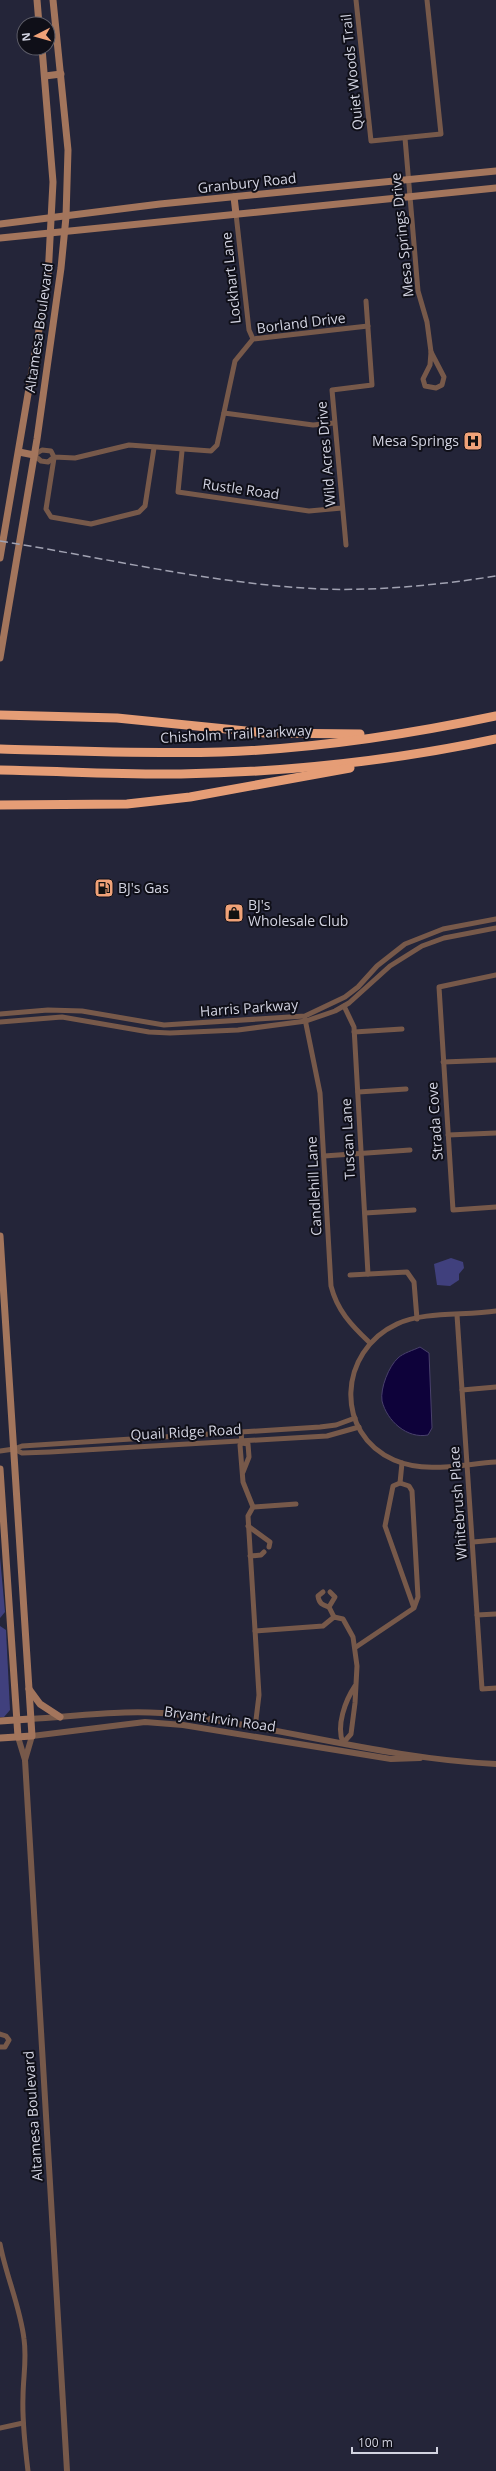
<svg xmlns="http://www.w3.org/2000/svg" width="496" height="2471" font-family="'Open Sans',sans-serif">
<rect width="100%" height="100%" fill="#242539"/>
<!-- green -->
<g fill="#40407d">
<path d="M 451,1258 L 463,1262 L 464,1268 L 459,1274 L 459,1280 L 450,1286 L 437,1285 L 434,1264 Z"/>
<path d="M 0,1557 L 5,1612 L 0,1618 Z"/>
<path d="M 0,1626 L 6,1630 L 10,1710 L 4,1717 L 0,1717 Z"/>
</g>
<!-- water -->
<path fill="#0e023a" stroke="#49416c" d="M 420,1347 L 429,1353 L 432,1428 L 428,1435 C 407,1439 387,1421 382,1401 C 380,1388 389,1366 398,1358 C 403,1353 414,1350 420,1347 Z"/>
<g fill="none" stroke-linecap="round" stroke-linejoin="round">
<!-- minor -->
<g stroke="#77594a" stroke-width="5">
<path d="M 356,0 L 371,141 L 441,134 L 427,0"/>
<path d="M 405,138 L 418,291 L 427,322 L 431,352"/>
<path d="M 236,214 L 249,330 L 253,339"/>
<path d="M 431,352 L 444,377 L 442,385 L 436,388 L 425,386 L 423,379 L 430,365 Z"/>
<path d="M 224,413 L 313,425 L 334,423"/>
<path d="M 182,451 L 178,492 L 309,511 L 342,508"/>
<path d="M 54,457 L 51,451 L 42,450 L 34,455 L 41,461 L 48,462 L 54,457 L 75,458 L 129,445 L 211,451 L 217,445 L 235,361 L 253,339 L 368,326"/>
<path d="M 54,458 L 46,509 L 51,517 L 91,524 L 139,512 L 145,506 L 154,448"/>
<path d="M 346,545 L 332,390 L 372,385 L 366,301"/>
<path d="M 496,975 L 439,987 L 453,1210 L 496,1207"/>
<path d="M 344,1006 L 354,1027 L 368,1274"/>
<path d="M 0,1014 L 48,1010 L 82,1011 L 164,1025 L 305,1016 L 345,997 L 358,987 L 377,966 L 405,944 L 443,929 L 496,919"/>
<path d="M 305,1019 L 320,1093 L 331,1286 C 337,1310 351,1325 369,1342"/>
<path d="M 0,1022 L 62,1017 L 149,1032 L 170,1033 L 238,1030 L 306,1021 L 335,1011 L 349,1003 L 390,966 L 422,946 L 444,938 L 496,928"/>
<path d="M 354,1032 L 402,1029"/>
<path d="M 443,1062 L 496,1060"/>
<path d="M 358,1092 L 406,1089"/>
<path d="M 448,1135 L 496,1133"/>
<path d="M 324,1156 L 410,1150"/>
<path d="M 365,1213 L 414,1210"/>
<path d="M 350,1275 L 407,1272 L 414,1282 L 417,1319"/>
<path d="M 496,1311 C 466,1316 424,1311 397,1324 C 338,1351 334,1434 394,1460 C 426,1474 463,1464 496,1462"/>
<path d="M 457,1315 L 482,1689 L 496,1688"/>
<path d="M 462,1390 L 496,1387"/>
<path d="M 241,1432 L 242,1443 L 240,1445 L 243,1482 L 253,1507 L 248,1516 L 259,1695 L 255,1728"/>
<path d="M 242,1443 L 248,1444 L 249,1457 L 243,1472"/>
<path d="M 14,1449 L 22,1453 L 50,1452 L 327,1436 L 359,1427"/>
<path d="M 0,1451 L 14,1449 L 22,1446 L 320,1427 L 336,1425 L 355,1418"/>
<path d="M 400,1483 L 402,1463"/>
<path d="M 253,1507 L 296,1504"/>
<path d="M 248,1526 L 270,1542 L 269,1547"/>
<path d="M 473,1542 L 496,1540"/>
<path d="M 250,1556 L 261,1555 L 264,1552"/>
<path d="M 323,1592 L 318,1596 C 319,1604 323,1605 329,1607"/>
<path d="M 330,1592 L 335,1597 L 329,1607 L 334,1617"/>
<path d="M 477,1615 L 496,1614"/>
<path d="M 255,1631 L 323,1626 L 334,1617 L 343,1619 L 353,1637 L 357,1666 L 355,1703 L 351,1734 L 343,1743 C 336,1726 345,1701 355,1686"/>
<path d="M 356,1647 L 414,1608 L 385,1526 L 393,1486 L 400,1483 L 409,1486 L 412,1491 L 418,1597 L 414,1608"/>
<path d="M 0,2034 L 6,2036 L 9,2040 L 5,2047 L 0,2047"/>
<path d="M 0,2244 C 6,2276 20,2306 24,2339 C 27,2359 23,2378 23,2397 C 22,2422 25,2446 28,2471"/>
<path d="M 0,2428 L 23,2423"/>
</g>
<!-- tertiary -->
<g stroke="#77594a" stroke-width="6">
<path d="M 30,1719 C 80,1716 132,1708 182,1715 C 287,1729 390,1759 496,1764"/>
<path d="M 18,1737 L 25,1760 L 67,2471"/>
<path d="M 25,1760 L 32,1736 L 145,1722 L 183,1725 L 391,1759 L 420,1758"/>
</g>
<!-- secondary -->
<g stroke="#a3755c" stroke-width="7">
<path d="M 37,0 L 39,24"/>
<path d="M 45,76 L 61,74"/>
<path d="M 234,197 L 236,214"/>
<path d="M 0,224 L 160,204 L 496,171"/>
<path d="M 0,238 L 496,188"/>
<path d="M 19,452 L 34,455"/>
<path d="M 0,558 L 48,277 L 53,182 L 42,48"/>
<path d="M 0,658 L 37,439 L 61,268 L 66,217 L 68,150 L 53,0"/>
<path d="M 0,1236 L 32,1736 L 0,1738"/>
<path d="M 0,1469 L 18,1737"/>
<path d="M 29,1689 L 40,1704 L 60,1717"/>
<path d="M 0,1721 L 30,1719"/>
</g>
<!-- motorway -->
<g stroke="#e59d76" stroke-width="9">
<path d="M 0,715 L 117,718 L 265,733 L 360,734"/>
<path d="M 0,749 C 73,751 147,754 221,752 C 313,749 406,735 496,716"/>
<path d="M 0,770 C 60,771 121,775 181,774 C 287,772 393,761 496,739"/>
<path d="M 0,805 L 127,804 L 190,797 L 350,768"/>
</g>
<!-- rail -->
<path stroke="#a1a2b2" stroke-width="1.5" stroke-dasharray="8 4" stroke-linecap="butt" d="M 0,541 C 106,558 213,584 321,589 C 380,591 438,585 496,576"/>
</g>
<!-- icons -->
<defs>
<symbol id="hospital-square" viewBox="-11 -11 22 22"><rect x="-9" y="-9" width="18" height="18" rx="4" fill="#f0a278" stroke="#0f0f18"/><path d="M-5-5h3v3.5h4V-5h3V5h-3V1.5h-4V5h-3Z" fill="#111"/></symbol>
<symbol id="fuel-square" viewBox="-11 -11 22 22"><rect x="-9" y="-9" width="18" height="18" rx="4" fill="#f0a278" stroke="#0f0f18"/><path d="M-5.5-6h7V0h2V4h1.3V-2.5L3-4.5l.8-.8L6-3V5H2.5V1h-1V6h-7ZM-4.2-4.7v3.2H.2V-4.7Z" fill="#111"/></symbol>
<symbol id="shop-square" viewBox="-11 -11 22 22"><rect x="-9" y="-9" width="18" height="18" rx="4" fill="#f0a278" stroke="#0f0f18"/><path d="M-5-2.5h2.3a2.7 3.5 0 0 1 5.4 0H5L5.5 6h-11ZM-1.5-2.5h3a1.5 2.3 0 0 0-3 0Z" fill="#111"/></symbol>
</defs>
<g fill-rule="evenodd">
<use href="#hospital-square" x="462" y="430" width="22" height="22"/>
<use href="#fuel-square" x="93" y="877" width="22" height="22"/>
<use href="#shop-square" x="223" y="902" width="22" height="22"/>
</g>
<g text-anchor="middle" stroke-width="4" stroke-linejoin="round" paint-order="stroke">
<!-- street labels -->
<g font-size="14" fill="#d2d3e1" stroke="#0f0f18">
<text transform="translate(352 72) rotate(-96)" y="5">Quiet Woods Trail</text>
<text transform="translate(247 183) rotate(-6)" y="5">Granbury Road</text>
<text transform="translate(402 235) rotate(-96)" y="5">Mesa Springs Drive</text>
<text transform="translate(231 278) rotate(-96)" y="5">Lockhart Lane</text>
<text transform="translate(301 323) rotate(-7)" y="5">Borland Drive</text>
<text transform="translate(39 328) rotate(-82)" y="5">Altamesa Boulevard</text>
<text transform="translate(326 454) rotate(-95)" y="5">Wild Acres Drive</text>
<text transform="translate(241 489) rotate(8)" y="5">Rustle Road</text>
<text transform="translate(236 734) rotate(-3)" y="5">Chisholm Trail Parkway</text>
<text transform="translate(249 1008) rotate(-4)" y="5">Harris Parkway</text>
<text transform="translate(435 1121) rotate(-94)" y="5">Strada Cove</text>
<text transform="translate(348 1139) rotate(-93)" y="5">Tuscan Lane</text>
<text transform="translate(314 1186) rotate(-93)" y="5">Candlehill Lane</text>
<text transform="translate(186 1432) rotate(-3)" y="5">Quail Ridge Road</text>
<text transform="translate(458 1503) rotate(-94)" y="5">Whitebrush Place</text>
<text transform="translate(220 1719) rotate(8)" y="5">Bryant Irvin Road</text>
<text transform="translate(33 2116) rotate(-94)" y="5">Altamesa Boulevard</text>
</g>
<!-- poi labels -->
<g font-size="14" fill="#d2d3e1" stroke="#0f0f18" text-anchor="start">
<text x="459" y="446" text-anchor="end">Mesa Springs</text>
<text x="118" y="893">BJ's Gas</text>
<text x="248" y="910">BJ's<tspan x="248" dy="16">Wholesale Club</tspan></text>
</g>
</g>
<!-- north arrow -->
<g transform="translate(36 36) rotate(264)"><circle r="19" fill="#0f0f18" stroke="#5d5d68"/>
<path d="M0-3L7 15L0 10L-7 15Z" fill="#f0a278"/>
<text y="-6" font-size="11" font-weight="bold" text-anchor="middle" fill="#d2d3e1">N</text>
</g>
<!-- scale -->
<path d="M352 2447v6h85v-6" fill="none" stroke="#d2d3e1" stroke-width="2"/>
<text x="358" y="2447" font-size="12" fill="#d2d3e1" stroke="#0f0f18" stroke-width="3" paint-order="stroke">100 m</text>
</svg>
